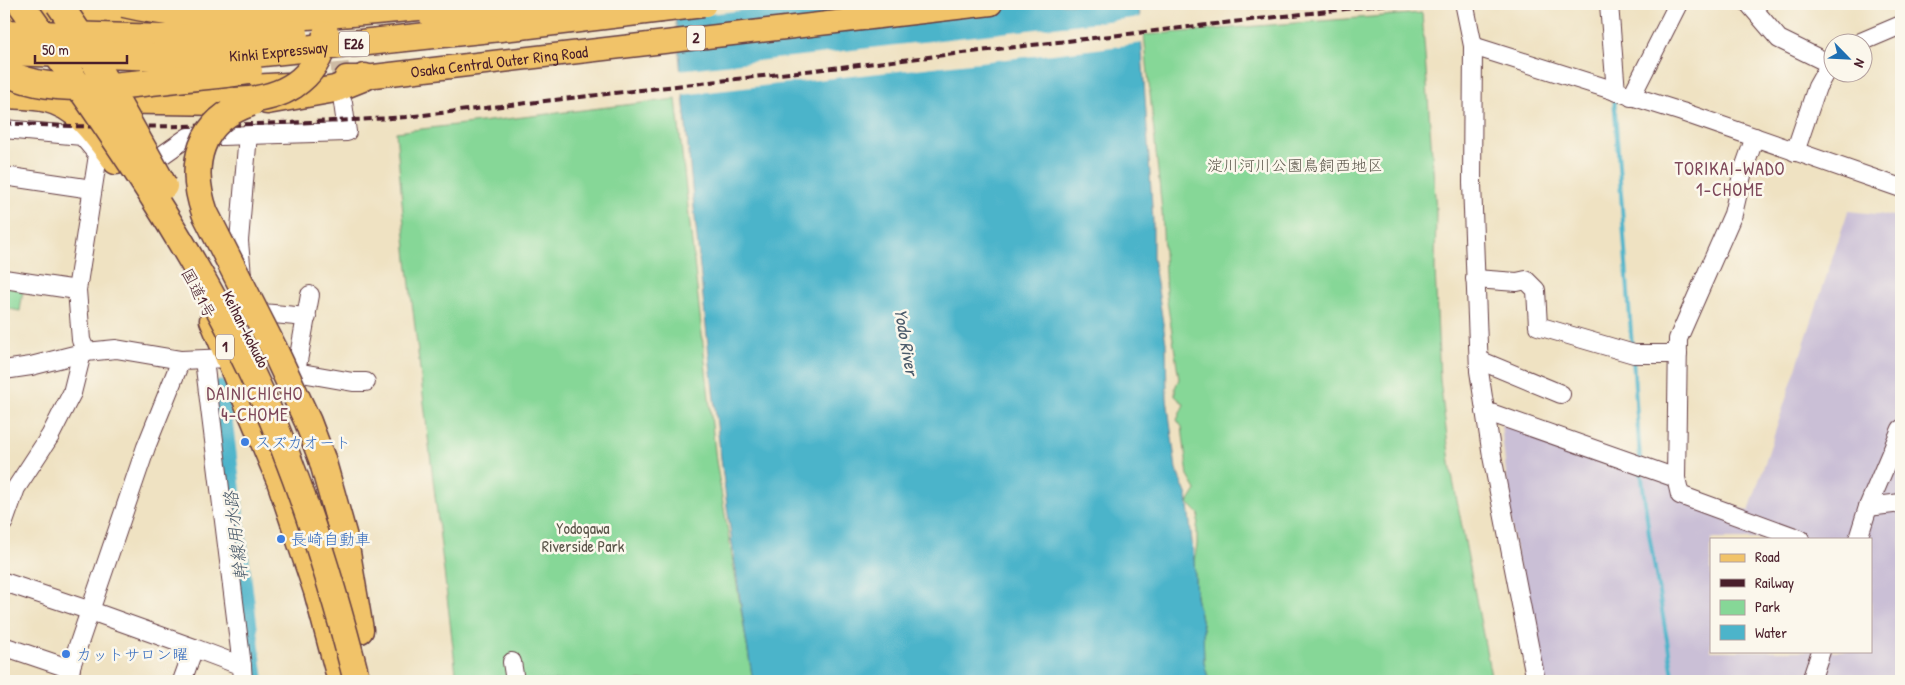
<svg xmlns="http://www.w3.org/2000/svg" width="1905" height="685" font-family="'Patrick Hand','Klee One',sans-serif">
<rect width="100%" height="100%" fill="#fbf7ec"/>
<filter id="ink" filterUnits="userSpaceOnUse"><feTurbulence type="fractalNoise" baseFrequency=".02" numOctaves="2"/><feDisplacementMap in="SourceGraphic" scale="10" xChannelSelector="R" yChannelSelector="G"/><feConvolveMatrix kernelMatrix="1 2 1 2 8 2 1 2 1" color-interpolation-filters="sRGB"/></filter>
<filter id="wash" filterUnits="userSpaceOnUse"><feTurbulence type="fractalNoise" baseFrequency=".0096" numOctaves="4" result="noise"/><feDisplacementMap in="SourceGraphic" scale="20" xChannelSelector="R" yChannelSelector="G"/><feGaussianBlur stdDeviation="1.12" result="paint"/><feColorMatrix in="noise" values="0 0 0 0 0 0 0 0 0 0 0 0 0 0 0 0 0 1.4 0 .05"/><feComposite in="paint" operator="in"/></filter>
<g filter="url(#wash)">
<rect width="100%" height="100%" fill="#efe2c2"/>
<!-- industrial -->
<path fill="#cabfd6" fill-rule="evenodd" d="M 1848,211 L 1894,216 L 1901,211 L 1901,681 L 1541,681 L 1512,530 L 1501,424 L 1749,511 ZM 1711,539 L 1871,539 L 1871,651 L 1711,651 Z"/>
<!-- green -->
<g fill="#86d797" stroke="#687b61">
<path d="M 1422,13 L 1436,211 L 1435,269 L 1440,380 L 1451,470 L 1492,681 L 1209,681 L 1204,663 L 1203,628 L 1196,597 L 1194,560 L 1197,545 L 1197,528 L 1199,514 L 1188,503 L 1196,490 L 1188,476 L 1182,427 L 1177,420 L 1184,404 L 1175,396 L 1175,388 L 1179,379 L 1166,294 L 1162,211 L 1144,35 Z"/>
<path d="M 676,99 L 716,461 L 753,681 L 457,681 L 407,260 L 396,132 Z"/>
<path d="M 4,281 L 24,284 L 20,311 L 4,308 Z"/>
</g>
<!-- water -->
<path fill="#4cb4ca" stroke="#4b6a7a" d="M 674,4 L 1139,4 L 1153,221 L 1153,257 L 1166,343 L 1167,398 L 1176,469 L 1187,496 L 1194,560 L 1196,597 L 1203,628 L 1204,663 L 1209,681 L 753,681 C 715,458 697,229 674,4 Z"/>
<!-- pier -->
<g fill="#efe2c2">
<path d="M 672,4 L 797,4 L 673,18 Z"/>
<path d="M 1142,17 L 1144,43 L 1088,50 L 681,95 L 679,70 Z"/>
</g>
<g fill="none" stroke-linecap="round" stroke-linejoin="round">
<!-- stream -->
<g stroke="#4cb4ca" stroke-width="4">
<path d="M 1614,97 L 1632,347"/>
<path d="M 1633,359 L 1640,459"/>
<path d="M 1641,471 L 1649,534 L 1674,681"/>
</g>
<!-- river -->
<path stroke="#4cb4ca" stroke-width="22" d="M 218,391 L 253,681"/>
</g>
</g>
<g filter="url(#ink)">
<g fill="none" stroke-linecap="round" stroke-linejoin="round">
<!-- minor-tunnel -->
<path stroke="#cebba4" stroke-width="18" stroke-dasharray="18 9" stroke-linecap="butt" d="M 337,36 L 342,90"/>
<defs>
<g id="minor">
<path d="M 1609,4 L 1616,92"/>
<path d="M 1749,4 L 1779,39 L 1830,64"/>
<path d="M 1465,7 L 1473,46 L 1472,183 L 1479,371 L 1492,456 L 1536,681"/>
<path d="M 1861,42 L 1901,25"/>
<path d="M 1473,46 L 1682,112 L 1901,188"/>
<path d="M 1631,97 L 1678,4"/>
<path d="M 4,129 L 82,136 L 98,155 L 77,290 L 81,340 L 86,352"/>
<path d="M 1755,137 L 1743,171 L 1733,214 L 1678,339 L 1676,478 L 1680,495 L 1800,539"/>
<path d="M 1795,152 L 1817,87 L 1830,64 L 1832,62"/>
<path d="M 144,168 L 188,137 L 347,132 L 343,103"/>
<path d="M 4,176 L 92,189"/>
<path d="M 242,276 L 239,241 L 248,134"/>
<path d="M 4,279 L 77,290"/>
<path d="M 1475,279 L 1517,282 L 1526,280 L 1536,290 L 1538,326 L 1634,354 L 1678,354"/>
<path d="M 310,295 L 296,372 L 353,382 L 366,382"/>
<path d="M 251,312 L 307,317"/>
<path d="M 204,360 L 242,666"/>
<path d="M 1479,360 L 1561,394"/>
<path d="M 4,370 L 31,366 L 86,352 L 116,349 L 181,360 L 229,358 L 248,348 L 252,344 L 254,335 L 251,313"/>
<path d="M 1485,411 L 1676,478"/>
<path d="M 1868,507 L 1901,503"/>
<path d="M 4,522 L 16,488 L 50,436 L 72,393 L 81,357 L 86,352"/>
<path d="M 1858,539 L 1868,507 L 1901,429"/>
<path d="M 4,582 L 91,611 L 194,648 L 182,681"/>
<path d="M 6,647 L 71,669"/>
<path d="M 194,648 L 242,666 L 243,681"/>
<path d="M 512,662 L 515,681"/>
<path d="M 66,681 L 146,447 L 181,360"/>
<path d="M 1811,681 L 1821,651"/>
</g>
<g id="major">
<path d="M 4,18 L 102,18 L 150,12"/>
<path id="s1" d="M 346,77 L 365,77 L 991,4"/>
<path d="M 209,85 L 250,86 L 287,84"/>
</g>
<g id="highway">
<path d="M 4,95 C 18,96 33,96 47,99 C 80,107 97,136 116,161"/>
<path d="M 95,100 L 227,102"/>
<path d="M 267,101 L 335,89 L 365,77"/>
<path d="M 213,320 L 280,481 L 317,591 L 341,681"/>
<path d="M 322,459 L 345,541 L 360,630"/>
</g>
</defs>
<!-- minor casing -->
<use href="#minor" stroke="#633c42" stroke-width="20"/>
<!-- major casing -->
<use href="#major" stroke="#633c42" stroke-width="25"/>
<!-- highway casing -->
<use href="#highway" stroke="#633c42" stroke-width="29"/>
<!-- minor -->
<use href="#minor" stroke="#fff" stroke-width="18"/>
<!-- major -->
<use href="#major" stroke="#f1c369" stroke-width="22"/>
<!-- highway -->
<use href="#highway" stroke="#f1c369" stroke-width="26"/>
<!-- rail -->
<path stroke="#4a1f2b" stroke-width="4" stroke-dasharray="8 4" stroke-linecap="butt" d="M 4,123 C 78,128 150,127 224,125 C 285,123 345,121 406,117 L 1389,4"/>
<defs>
<g id="highway-bridge">
<path d="M 21,4 C 109,127 197,253 260,391 C 302,484 332,582 357,681"/>
<path d="M 59,4 L 76,29 L 164,186"/>
<path d="M 124,4 C 231,29 344,14 451,4"/>
<path d="M 433,17 L 550,4"/>
<path d="M 4,33 L 163,38 L 295,33"/>
<path id="s2" d="M 4,52 L 164,57 L 246,55 L 521,26 L 703,4"/>
<path d="M 4,71 C 48,97 127,85 177,79 C 201,77 225,75 249,71"/>
<path d="M 234,101 C 279,100 317,83 326,34"/>
<path d="M 251,103 C 199,120 188,165 205,213 L 273,347 L 308,422 L 322,459"/>
</g>
</defs>
<!-- highway-bridge casing -->
<use href="#highway-bridge" stroke="#633c42" stroke-width="29" stroke-linecap="butt"/>
<!-- highway-bridge -->
<use href="#highway-bridge" stroke="#f1c369" stroke-width="26"/>
</g>
</g>
<!-- markers -->
<g fill="#3f7fe0" stroke="#fbf7ec" stroke-width="2">
<circle cx="245" cy="442" r="5"/>
<circle cx="281" cy="539" r="5"/>
<circle cx="66" cy="654" r="5"/>
</g>
<g text-anchor="middle" stroke-width="5" stroke-linejoin="round" paint-order="stroke">
<!-- shield labels -->
<g fill="#fbf7ec" stroke="#7f6065" stroke-width="1">
<rect x="687" y="25.5" width="18" height="25" rx="4"/>
<rect x="339" y="31.5" width="30" height="25" rx="4"/>
<rect x="216" y="334.5" width="18" height="25" rx="4"/>
</g>
<g font-size="15" font-weight="bold" fill="#4a1f2b">
<text x="696" y="43">2</text>
<text x="354" y="49">E26</text>
<text x="225" y="352">1</text>
</g>
<!-- street labels -->
<g font-size="16" fill="#4a1f2b" stroke="#fbf7ec">
<text dy="6" stroke="none"><textPath href="#s2" startOffset="275">Kinki Expressway</textPath></text>
<text dy="6" stroke="none"><textPath href="#s1" startOffset="154">Osaka Central Outer Ring Road</textPath></text>
<text transform="translate(199 293) rotate(62)" y="6">国道1号</text>
<text transform="translate(246 329) rotate(63)" y="6">Keihan-kokudo</text>
</g>
<!-- park labels -->
<g font-size="16" fill="#5c564b" stroke="#fbf7ec">
<text x="1295" y="171">淀川河川公園鳥飼西地区</text>
<text x="583" y="534">Yodogawa<tspan x="583" dy="18">Riverside Park</tspan></text>
</g>
<!-- shop labels -->
<g font-size="16" fill="#366cbe" stroke="#fbf7ec" text-anchor="start">
<text x="255" y="448">スズカオート</text>
<text x="291" y="545">長崎自動車</text>
<text x="76" y="660">カットサロン曜</text>
</g>
<!-- neighbourhood labels -->
<g font-size="18" letter-spacing="1" fill="#7e485a" stroke="#fbf7ec">
<text x="1730" y="175">TORIKAI-WADO<tspan x="1730" dy="21">1-CHOME</tspan></text>
<text x="255" y="400">DAINICHICHO<tspan x="255" dy="21">4-CHOME</tspan></text>
</g>
<!-- water labels -->
<g font-size="18" font-style="italic" fill="#4b5b6b" stroke="#fbf7ec">
<text transform="translate(906 342) rotate(80)" y="6">Yodo River</text>
<text transform="translate(236 536) rotate(-97)" y="6">幹線用水路</text>
</g>
</g>
<!-- margin -->
<rect width="1905" height="685" fill="none" stroke="#fbf7ec" stroke-width="20"/>
<!-- legend -->
<rect x="1710" y="538" width="162" height="115" fill="#fbf7ec" stroke="#b4a19f"/>
<rect x="1720" y="554" width="25" height="8" fill="#f1c369" stroke="#b4a19f"/>
<text x="1755" y="562" font-size="15" fill="#4a1f2b">Road</text>
<rect x="1720" y="579" width="25" height="8" fill="#4a1f2b" stroke="#b4a19f"/>
<text x="1755" y="588" font-size="15" fill="#4a1f2b">Railway</text>
<rect x="1720" y="600" width="25" height="15" fill="#86d797" stroke="#b4a19f"/>
<text x="1755" y="612" font-size="15" fill="#4a1f2b">Park</text>
<rect x="1720" y="625" width="25" height="15" fill="#4cb4ca" stroke="#b4a19f"/>
<text x="1755" y="638" font-size="15" fill="#4a1f2b">Water</text>
<!-- north arrow -->
<g transform="translate(1848 58) rotate(114)"><circle r="24" fill="#fbf7ec" stroke="#b4a19f"/>
<path d="M0-4L9 19L0 12L-9 19Z" fill="#1f6fb2"/>
<text y="-8" font-size="14" font-weight="bold" text-anchor="middle" fill="#4a1f2b">N</text>
</g>
<!-- scale -->
<path d="M35 55v8h92v-8" fill="none" stroke="#4a1f2b" stroke-width="2.5"/>
<text x="42" y="55" font-size="15" fill="#4a1f2b" stroke="#fbf7ec" stroke-width="4" paint-order="stroke">50 m</text>
</svg>
